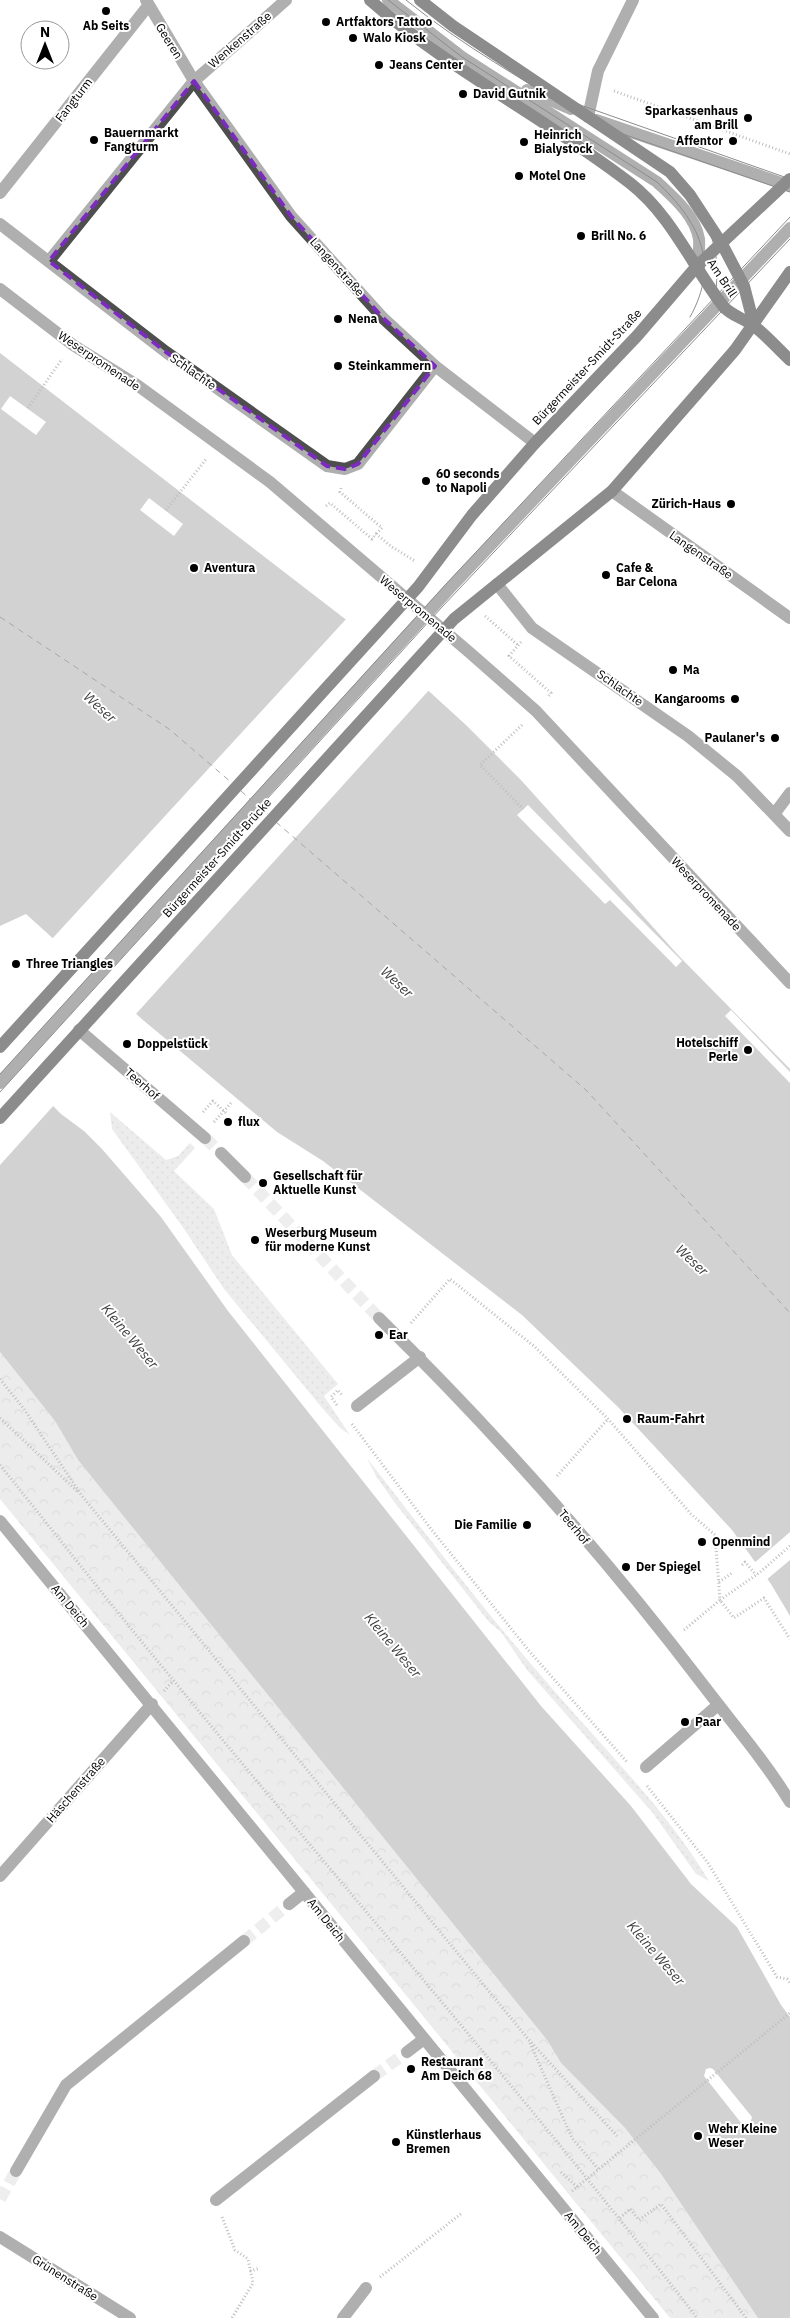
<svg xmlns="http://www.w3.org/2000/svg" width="790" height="2318" font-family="'IBM Plex Sans',sans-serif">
<defs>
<pattern id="grass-dots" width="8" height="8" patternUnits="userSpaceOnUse" patternTransform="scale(1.25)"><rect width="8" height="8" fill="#d5d5d5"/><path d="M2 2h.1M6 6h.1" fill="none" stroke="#b5b5b5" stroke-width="1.8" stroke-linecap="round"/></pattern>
<pattern id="park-crowns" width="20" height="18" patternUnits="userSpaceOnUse" patternTransform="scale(1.25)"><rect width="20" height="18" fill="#d5d5d5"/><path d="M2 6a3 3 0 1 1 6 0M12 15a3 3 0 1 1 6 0" fill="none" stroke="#b5b5b5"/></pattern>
</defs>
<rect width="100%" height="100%" fill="#fff"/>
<!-- grass -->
<g fill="url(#grass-dots)">
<path d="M 110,1112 L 166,1160 L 178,1156 L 190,1143 L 195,1148 L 174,1171 L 214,1209 L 232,1255 L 338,1384 L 324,1396 L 350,1435 L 340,1428 L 323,1409 L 224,1289 L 182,1226 L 112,1129 Z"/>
<path d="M 367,1458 C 425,1533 482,1608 544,1679 C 600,1745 664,1806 709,1881 L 696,1874 L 652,1812 L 527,1670 L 501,1632 L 489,1622 L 395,1503 L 376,1476 Z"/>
</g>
<!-- park -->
<path fill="url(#park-crowns)" d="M 0,1352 L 55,1421 L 78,1460 L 547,2040 L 561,2063 L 625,2128 L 661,2174 L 758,2318 L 670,2318 L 0,1499 Z"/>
<!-- water -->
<g fill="#9c9c9c" fill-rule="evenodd">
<path d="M 0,353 L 375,642 L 466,725 L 521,780 L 678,955 L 790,1069 L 790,1616 L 771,1584 L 732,1530 L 618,1407 L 522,1315 L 323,1161 L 277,1132 L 143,1020 L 26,914 L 0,926 Z"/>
<path d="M 0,1052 L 61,1114 L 84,1131 L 102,1149 L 161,1217 L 228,1311 L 541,1706 L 631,1806 L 691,1884 L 737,1927 L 781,2005 L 790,2017 L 790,2318 L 758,2318 L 661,2174 L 625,2128 L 561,2063 L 547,2040 L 78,1460 L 55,1421 L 0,1352 ZM 710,2068 L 713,2069 L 752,2117 L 750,2124 L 742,2124 L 704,2076 L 706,2069 Z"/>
</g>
<!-- pier -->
<g fill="#fff">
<path d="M 10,396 L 46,422 L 36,435 L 1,409 Z"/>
<path d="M 149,498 L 183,524 L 174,536 L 140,510 Z"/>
<path d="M 348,617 L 377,640 L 430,689 L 135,1015 L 51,940 Z"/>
<path d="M 528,805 L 682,961 L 676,967 L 610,900 L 605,904 L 517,815 Z"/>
<path d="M 731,1010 L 790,1072 L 790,1083 L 725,1016 Z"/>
<path d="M 0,1049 L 55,1104 L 0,1165 Z"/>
<path d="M 790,1532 L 790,1560 L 765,1581 L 753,1564 Z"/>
</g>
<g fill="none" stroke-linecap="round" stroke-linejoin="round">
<!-- ferry -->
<g stroke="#3d3d3d" stroke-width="1" stroke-dasharray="6 5" stroke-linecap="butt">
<path d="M 0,617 L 169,729 L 232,783"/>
<path d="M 241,791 L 251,800"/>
<path d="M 259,807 L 268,814"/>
<path d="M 276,822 L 586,1090 L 790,1313"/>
</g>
<!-- minor-tunnel -->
<g stroke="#d9d9d9" stroke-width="12" stroke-dasharray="12 6" stroke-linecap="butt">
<path d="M 205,1138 L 221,1153"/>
<path d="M 245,1177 L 379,1318"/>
<path d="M 244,1941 L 289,1904"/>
<path d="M 374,2076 L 407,2052"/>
<path d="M 0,2199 L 16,2171"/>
</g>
<!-- path -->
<g stroke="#707070" stroke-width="3" stroke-dasharray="1 2.5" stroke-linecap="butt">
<path d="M 614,91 L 790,154"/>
<path d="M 28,408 L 62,359"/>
<path d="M 341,488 L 340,492 L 382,528 L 376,534"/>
<path d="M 326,506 L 330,503 L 372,539 L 376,534 L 392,547 L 415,561"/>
<path d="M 166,510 L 207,458"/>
<path d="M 485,616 L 518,645"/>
<path d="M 521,642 L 509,656 L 551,693 L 548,697"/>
<path d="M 522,725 L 480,765 L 523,809"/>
<path d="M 203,1112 L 213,1101 L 227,1114"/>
<path d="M 214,1122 L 231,1103"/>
<path d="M 411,1323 L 450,1279 L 535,1347 L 608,1419 L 691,1514 L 715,1535 L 720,1600 L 759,1573 L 790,1546"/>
<path d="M 0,1379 L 24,1409 L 82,1496 L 529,2040 L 617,2136"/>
<path d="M 337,1405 L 331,1397 L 338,1390 L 342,1395"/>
<path d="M 0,1418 L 78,1492"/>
<path d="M 352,1424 L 431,1529 L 530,1652 L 627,1762"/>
<path d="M 0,1465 C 58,1537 115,1610 174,1681 C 348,1893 529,2100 697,2318"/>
<path d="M 557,1476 L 608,1419"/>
<path d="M 742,1565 L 745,1562 L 756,1575"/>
<path d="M 719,1582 L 732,1573"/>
<path d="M 684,1630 L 720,1600 L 734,1618 L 764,1598 L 790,1639"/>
<path d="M 164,1691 L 173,1681"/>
<path d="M 647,1786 L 708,1863 L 777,1977 L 787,1979 L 790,1983"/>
<path d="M 530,2043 L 572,2138 L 598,2169"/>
<path d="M 561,2172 L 577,2187"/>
<path d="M 572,2191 L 790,2013"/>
<path d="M 222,2217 L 235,2250 L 248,2259 L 253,2283 L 232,2318"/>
<path d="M 620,2218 L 630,2209 L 639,2220 L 661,2204 L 746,2318"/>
<path d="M 250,2271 L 260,2268"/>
<path d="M 380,2277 L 462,2213"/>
</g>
<!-- minor -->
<g stroke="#4e4e4e" stroke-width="12">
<path d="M 146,0 L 194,81 L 291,216 L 383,318 L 435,366 L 535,443"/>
<path d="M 388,0 L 462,57 L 657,182 C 673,197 695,215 699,239 C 700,247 698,258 697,266"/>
<path d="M 527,90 L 571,109"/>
<path d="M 588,117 L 598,71 L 633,0"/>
<path d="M 596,120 L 790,186"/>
<path d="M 0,193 L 148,6"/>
<path d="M 0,224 L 166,352 L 327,466 L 345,469 L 358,464 L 435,366"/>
<path d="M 49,261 L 194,81 L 286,0"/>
<path d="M 0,289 L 73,345 L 137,385 L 270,482 L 469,652 L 536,711 L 790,983"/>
<path d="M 612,491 L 790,618"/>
<path d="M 497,584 L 532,628 L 688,736 L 737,776 L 790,831"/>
<path d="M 775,813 L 790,793"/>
<path d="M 79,1030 L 205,1138"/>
<path d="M 0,1083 L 451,587 L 790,228"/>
<path d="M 221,1153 L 245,1177"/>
<path d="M 379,1318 C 496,1433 605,1556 704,1686 C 733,1724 765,1761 790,1802"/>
<path d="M 357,1406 L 420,1357"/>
<path d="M 0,1521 L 653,2318"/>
<path d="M 646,1767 L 718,1705"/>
<path d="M 0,1876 L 152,1704"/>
<path d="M 289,1904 L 304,1892"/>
<path d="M 407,2052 L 424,2039"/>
<path d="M 16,2171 L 66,2085 L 244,1941"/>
<path d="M 216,2200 L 374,2076"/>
<path d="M 0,2237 L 130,2318"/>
<path d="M 343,2318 L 366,2288"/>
</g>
<!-- major -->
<g stroke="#000" stroke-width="12">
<path d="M 370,0 C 449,70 546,118 630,183 C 672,216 691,264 723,306 C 730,315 745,319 754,326 C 767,336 778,349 790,360"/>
<path d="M 420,0 L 453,26 L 670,172 L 690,195 L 722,244 L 744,286 L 754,325"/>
<path d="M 0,1047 L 418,587 L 472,515 L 535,443 L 637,336 L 697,266 L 790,179"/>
<path d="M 0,1118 L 454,619 L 612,491 L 735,350 L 790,272"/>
</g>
<!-- tram -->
<g stroke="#000" stroke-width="1">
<path d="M 388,0 L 462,57 L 657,182 C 698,221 721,262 690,317"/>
<path d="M 406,0 C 463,46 525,81 587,118 C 613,134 649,153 670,172 C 704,204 724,249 715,295"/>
<path d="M 569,101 L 790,179"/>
<path d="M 620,133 L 790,192"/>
<path d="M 0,1074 L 447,583 L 790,217"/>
<path d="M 0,1092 L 442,607 L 790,239"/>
</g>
</g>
<!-- marked area -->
<path d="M0 0H790V2318H0ZM 194,81 L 291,216 L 383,318 L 435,366 L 358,464 L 345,469 L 327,466 L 166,352 L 49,261 Z" fill="#fff" fill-opacity=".55" fill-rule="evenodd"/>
<path fill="none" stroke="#7b2cbf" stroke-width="4" stroke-dasharray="10 6" stroke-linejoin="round" d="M 194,81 L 291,216 L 383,318 L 435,366 L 358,464 L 345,469 L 327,466 L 166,352 L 49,261 Z"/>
<!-- markers -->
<g fill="#000" stroke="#fff" stroke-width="2">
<circle cx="106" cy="11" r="5"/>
<circle cx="326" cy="22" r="5"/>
<circle cx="353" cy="38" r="5"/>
<circle cx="379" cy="65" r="5"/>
<circle cx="463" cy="94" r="5"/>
<circle cx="748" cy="118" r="5"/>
<circle cx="94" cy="140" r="5"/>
<circle cx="733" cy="141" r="5"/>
<circle cx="524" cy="142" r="5"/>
<circle cx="519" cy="176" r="5"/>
<circle cx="581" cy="236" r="5"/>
<circle cx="338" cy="319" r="5"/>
<circle cx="338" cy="366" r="5"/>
<circle cx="426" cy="481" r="5"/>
<circle cx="731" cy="504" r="5"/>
<circle cx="194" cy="568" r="5"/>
<circle cx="606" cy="575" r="5"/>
<circle cx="673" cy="670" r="5"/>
<circle cx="735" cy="699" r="5"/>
<circle cx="775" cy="738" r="5"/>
<circle cx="16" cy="964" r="5"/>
<circle cx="127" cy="1044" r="5"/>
<circle cx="748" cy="1050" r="5"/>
<circle cx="228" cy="1122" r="5"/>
<circle cx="263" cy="1183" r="5"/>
<circle cx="255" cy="1240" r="5"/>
<circle cx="379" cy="1335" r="5"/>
<circle cx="627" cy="1419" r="5"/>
<circle cx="527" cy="1525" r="5"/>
<circle cx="702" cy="1542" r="5"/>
<circle cx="626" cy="1567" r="5"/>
<circle cx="685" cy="1722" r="5"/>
<circle cx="411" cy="2069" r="5"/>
<circle cx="698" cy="2136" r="5"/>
<circle cx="396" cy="2142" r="5"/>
</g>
<g text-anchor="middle" stroke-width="4" stroke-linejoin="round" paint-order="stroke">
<!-- poi labels -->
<g font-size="12" font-weight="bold" fill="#000" stroke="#fff" text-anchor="start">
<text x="336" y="26">Artfaktors Tattoo</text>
<text x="106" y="30" text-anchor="middle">Ab Seits</text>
<text x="363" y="42">Walo Kiosk</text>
<text x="389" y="69">Jeans Center</text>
<text x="473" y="98">David Gutnik</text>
<text x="738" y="115" text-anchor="end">Sparkassenhaus<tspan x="738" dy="14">am Brill</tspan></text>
<text x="104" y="137">Bauernmarkt<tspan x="104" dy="14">Fangturm</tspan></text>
<text x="534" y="139">Heinrich<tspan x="534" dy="14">Bialystock</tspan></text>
<text x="723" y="145" text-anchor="end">Affentor</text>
<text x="529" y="180">Motel One</text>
<text x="591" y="240">Brill No. 6</text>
<text x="348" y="323">Nena</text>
<text x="348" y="370">Steinkammern</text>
<text x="436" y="478">60 seconds<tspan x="436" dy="14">to Napoli</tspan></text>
<text x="721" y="508" text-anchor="end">Zürich-Haus</text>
<text x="204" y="572">Aventura</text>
<text x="616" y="572">Cafe &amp;<tspan x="616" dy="14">Bar Celona</tspan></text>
<text x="683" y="674">Ma</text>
<text x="725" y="703" text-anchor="end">Kangarooms</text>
<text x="765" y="742" text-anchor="end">Paulaner's</text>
<text x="26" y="968">Three Triangles</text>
<text x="738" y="1047" text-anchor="end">Hotelschiff<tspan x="738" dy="14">Perle</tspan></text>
<text x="137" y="1048">Doppelstück</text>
<text x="238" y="1126">flux</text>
<text x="273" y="1180">Gesellschaft für<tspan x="273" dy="14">Aktuelle Kunst</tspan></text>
<text x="265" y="1237">Weserburg Museum<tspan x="265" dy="14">für moderne Kunst</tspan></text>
<text x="389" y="1339">Ear</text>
<text x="637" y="1423">Raum-Fahrt</text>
<text x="517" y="1529" text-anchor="end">Die Familie</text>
<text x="712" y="1546">Openmind</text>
<text x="636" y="1571">Der Spiegel</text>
<text x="695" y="1726">Paar</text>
<text x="421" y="2066">Restaurant<tspan x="421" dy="14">Am Deich 68</tspan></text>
<text x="708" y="2133">Wehr Kleine<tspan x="708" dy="14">Weser</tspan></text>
<text x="406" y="2139">Künstlerhaus<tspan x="406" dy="14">Bremen</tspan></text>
</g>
<!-- street labels -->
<g font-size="12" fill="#000" stroke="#fff">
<text transform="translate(240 40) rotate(-41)" y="4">Wenkenstraße</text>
<text transform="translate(169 41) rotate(58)" y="4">Geeren</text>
<text transform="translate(74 100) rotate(-52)" y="4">Fangturm</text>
<text transform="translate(337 267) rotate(48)" y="4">Langenstraße</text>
<text transform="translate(722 278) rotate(56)" y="4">Am Brill</text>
<text transform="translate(99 361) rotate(34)" y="4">Weserpromenade</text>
<text transform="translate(587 367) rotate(-47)" y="4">Bürgermeister-Smidt-Straße</text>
<text transform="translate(193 372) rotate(35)" y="4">Schlachte</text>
<text transform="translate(701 555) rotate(35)" y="4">Langenstraße</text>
<text transform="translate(418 609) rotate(40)" y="4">Weserpromenade</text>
<text transform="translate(620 688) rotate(35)" y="4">Schlachte</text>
<text transform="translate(217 858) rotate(-48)" y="4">Bürgermeister-Smidt-Brücke</text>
<text transform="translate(706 894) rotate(47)" y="4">Weserpromenade</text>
<text transform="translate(142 1084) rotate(41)" y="4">Teerhof</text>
<text transform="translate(574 1527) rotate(50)" y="4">Teerhof</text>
<text transform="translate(70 1606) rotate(50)" y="4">Am Deich</text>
<text transform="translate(76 1790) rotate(-49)" y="4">Häschenstraße</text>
<text transform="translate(326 1920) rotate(51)" y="4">Am Deich</text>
<text transform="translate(583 2233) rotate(51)" y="4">Am Deich</text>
<text transform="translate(65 2278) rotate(32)" y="4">Grünenstraße</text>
</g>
<!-- water labels -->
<g font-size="14" font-style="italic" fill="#3d3d3d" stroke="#fff">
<text transform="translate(100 707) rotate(42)" y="5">Weser</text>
<text transform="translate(397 982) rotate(43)" y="5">Weser</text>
<text transform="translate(692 1260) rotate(43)" y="5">Weser</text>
<text transform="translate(130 1336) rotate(50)" y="5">Kleine Weser</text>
<text transform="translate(393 1645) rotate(50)" y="5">Kleine Weser</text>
<text transform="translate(656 1953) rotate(49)" y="5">Kleine Weser</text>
</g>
</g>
<!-- north arrow -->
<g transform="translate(45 45)"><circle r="24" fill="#ffffff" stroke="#999999"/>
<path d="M0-4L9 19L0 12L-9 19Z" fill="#000000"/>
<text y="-8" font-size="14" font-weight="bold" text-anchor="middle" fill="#000000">N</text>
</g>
</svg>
